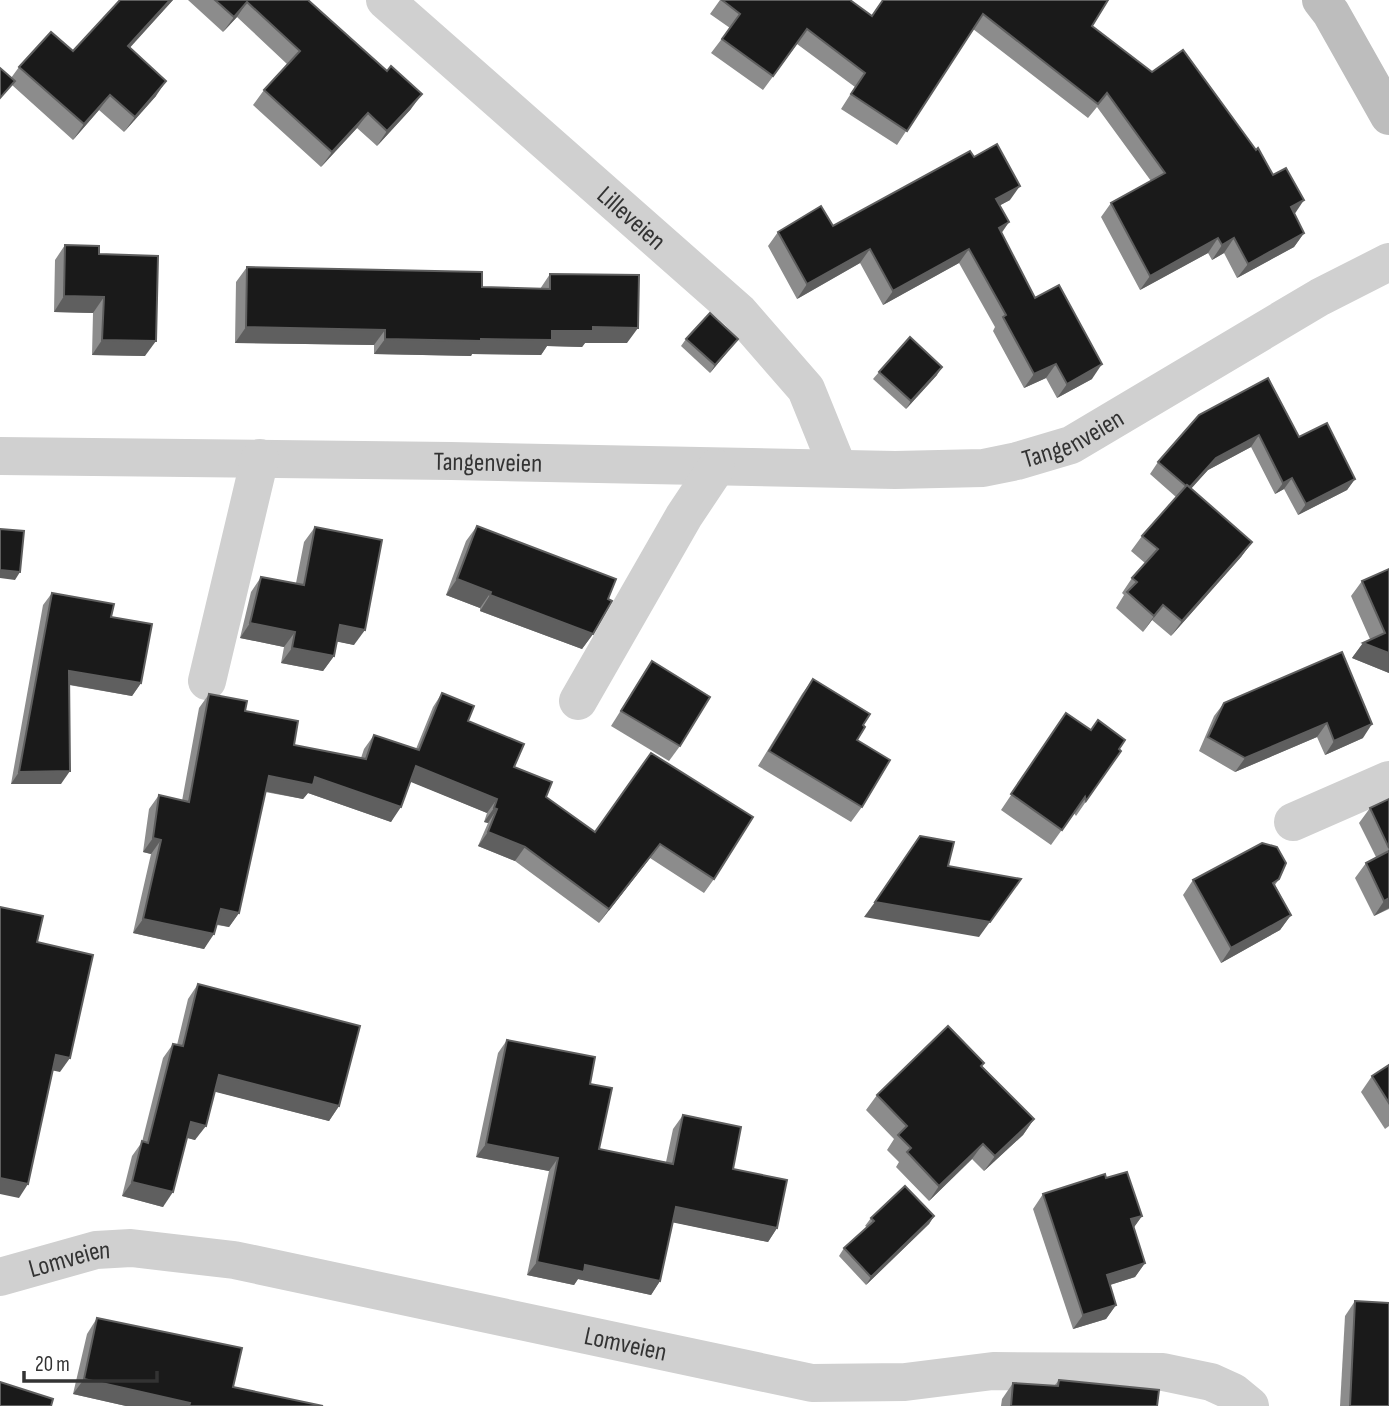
<svg xmlns="http://www.w3.org/2000/svg" width="1389" height="1406" font-family="'Sofia Sans Condensed',sans-serif">
<rect width="100%" height="100%" fill="#fff"/>
<g fill="none" stroke-linecap="round" stroke-linejoin="round">
<!-- minor -->
<g stroke="#d0d0d0" stroke-width="38">
<path id="s1" d="M 385,0 L 739,312 L 806,389 L 838,468"/>
<path id="s2" d="M 0,456 L 451,461 L 895,470 L 983,468 L 1017,461 L 1071,445 L 1320,297 L 1389,262"/>
<path d="M 207,681 L 260,458"/>
<path d="M 578,701 L 684,516 L 716,468"/>
<path d="M 1293,822 L 1389,780"/>
<path id="s3" d="M 0,1277 L 96,1250 L 131,1248 L 234,1260 L 812,1383 L 905,1382 L 993,1371 L 1163,1372 L 1211,1382 L 1233,1392 L 1250,1406"/>
</g>
<!-- secondary -->
<path stroke="#bdbdbd" stroke-width="38" d="M 1321,0 L 1331,13 L 1389,116"/>
</g>
<!-- wall -->
<g fill="#8c8c8c">
<path d="M 120,0 L 173,0 L 129,48 L 156,96 L 124,132 L 99,110 L 73,140 L 12,85 L 11,78 L 19,67 L 73,51 Z"/>
<path d="M 188,0 L 308,0 L 411,109 L 377,146 L 357,128 L 321,167 L 253,105 L 264,90 L 287,64 L 237,17 L 223,32 Z"/>
<path d="M 720,0 L 850,0 L 872,16 L 883,0 L 1092,26 L 1294,214 L 1304,233 L 1294,247 L 1237,278 L 1224,253 L 1212,260 L 1208,253 L 1140,290 L 1101,217 L 1111,203 L 1151,181 L 1097,107 L 1088,118 L 973,29 L 897,145 L 841,109 L 855,87 L 797,44 L 763,90 L 711,53 L 730,28 L 710,14 Z"/>
<path d="M 974,157 L 1010,200 L 1000,205 L 1009,222 L 1001,234 L 1035,298 L 1092,379 L 1057,398 L 1046,378 L 1024,388 L 993,331 L 995,327 L 959,263 L 883,305 L 860,263 L 797,299 L 768,246 L 778,232 L 833,226 Z"/>
<path d="M 65,245 L 99,254 L 145,356 L 92,355 L 93,313 L 54,312 L 55,260 Z"/>
<path d="M 247,267 L 482,287 L 540,289 L 550,274 L 627,343 L 585,343 L 582,347 L 547,346 L 541,355 L 472,354 L 471,356 L 374,354 L 374,345 L 235,343 L 236,282 Z"/>
<path d="M 686,339 L 738,339 L 710,373 L 681,346 Z"/>
<path d="M 879,372 L 937,375 L 906,409 L 873,379 Z"/>
<path d="M 1199,415 L 1299,437 L 1355,479 L 1347,490 L 1298,515 L 1284,489 L 1275,494 L 1251,447 L 1208,470 L 1191,488 L 1252,542 L 1241,557 L 1171,636 L 1152,620 L 1143,632 L 1116,608 L 1124,595 L 1122,593 L 1132,578 L 1145,563 L 1131,551 L 1142,536 L 1176,497 L 1150,474 L 1158,462 Z"/>
<path d="M 477,526 L 593,634 L 582,649 L 480,611 L 480,608 L 446,595 L 466,541 Z"/>
<path d="M 315,527 L 354,645 L 336,641 L 334,656 L 323,671 L 281,663 L 284,647 L 240,638 L 251,592 L 261,577 L 296,583 L 304,542 Z"/>
<path d="M 1389,569 L 1389,673 L 1352,658 L 1363,643 L 1370,639 L 1351,596 L 1362,581 Z"/>
<path d="M 52,593 L 111,617 L 141,683 L 132,696 L 69,685 L 61,784 L 11,784 L 43,605 Z"/>
<path d="M 1342,652 L 1363,738 L 1325,755 L 1317,737 L 1235,772 L 1199,751 L 1214,716 L 1224,703 Z"/>
<path d="M 652,661 L 680,746 L 669,761 L 611,726 Z"/>
<path d="M 813,679 L 863,725 L 857,740 L 862,807 L 851,822 L 758,766 L 802,694 Z"/>
<path d="M 442,693 L 468,721 L 546,797 L 595,832 L 651,753 L 714,879 L 704,893 L 650,858 L 599,923 L 515,861 L 478,846 L 488,823 L 484,822 L 487,813 L 410,781 L 391,822 L 308,793 L 303,799 L 265,792 L 239,913 L 229,927 L 217,925 L 204,949 L 133,933 L 151,854 L 143,852 L 149,809 L 159,795 L 182,801 L 199,708 L 209,694 L 245,711 L 294,745 L 361,758 L 364,749 L 374,735 L 416,749 L 433,707 Z"/>
<path d="M 1066,713 L 1121,751 L 1076,816 L 1074,813 L 1051,845 L 1001,810 Z"/>
<path d="M 1389,799 L 1389,909 L 1374,916 L 1355,878 L 1366,863 L 1376,857 L 1359,823 L 1370,808 Z"/>
<path d="M 1279,879 L 1275,885 L 1291,915 L 1280,930 L 1221,963 L 1183,895 L 1193,880 Z"/>
<path d="M 198,984 L 339,1106 L 329,1121 L 214,1091 L 195,1140 L 187,1138 L 163,1207 L 122,1196 L 132,1156 L 142,1142 L 163,1058 L 173,1044 L 177,1045 L 188,999 Z"/>
<path d="M 507,1040 L 590,1084 L 599,1149 L 666,1162 L 673,1129 L 683,1115 L 733,1169 L 777,1228 L 768,1242 L 673,1222 L 660,1281 L 651,1295 L 578,1279 L 574,1285 L 527,1275 L 549,1171 L 476,1157 L 498,1053 Z"/>
<path d="M 1389,1065 L 1389,1126 L 1385,1129 L 1361,1092 L 1372,1076 Z"/>
<path d="M 982,1066 L 1034,1119 L 1023,1135 L 984,1171 L 972,1159 L 929,1201 L 896,1167 L 899,1162 L 887,1150 L 894,1139 L 866,1110 L 877,1095 Z"/>
<path d="M 1106,1178 L 1142,1216 L 1134,1227 L 1145,1263 L 1135,1277 L 1110,1285 L 1116,1305 L 1106,1319 L 1073,1329 L 1033,1209 L 1043,1194 Z"/>
<path d="M 934,1216 L 929,1224 L 866,1285 L 839,1256 L 844,1248 L 867,1227 L 865,1226 L 871,1218 Z"/>
<path d="M 1355,1301 L 1389,1406 L 1340,1406 L 1345,1316 Z"/>
<path d="M 97,1318 L 233,1387 L 323,1406 L 126,1406 L 73,1394 L 87,1334 Z"/>
<path d="M 1059,1380 L 1157,1406 L 1001,1406 L 1002,1399 L 1013,1383 L 1054,1386 Z"/>
</g>
<!-- shaded-wall -->
<g fill="#5f5f5f">
<path d="M 170,0 L 173,0 L 117,62 L 128,46 Z"/>
<path d="M 247,2 L 237,17 L 223,32 L 234,17 Z"/>
<path d="M 166,81 L 156,96 L 124,132 L 135,117 Z"/>
<path d="M 422,94 L 411,109 L 377,146 L 387,131 Z"/>
<path d="M 110,95 L 99,110 L 73,140 L 84,124 Z"/>
<path d="M 368,113 L 357,128 L 321,167 L 332,152 Z"/>
<path d="M 1020,186 L 1010,200 L 986,213 L 996,199 Z"/>
<path d="M 1304,200 L 1294,215 L 1291,207 Z"/>
<path d="M 1009,222 L 999,236 L 999,228 Z"/>
<path d="M 1304,233 L 1294,247 L 1237,278 L 1248,264 Z"/>
<path d="M 1218,238 L 1208,253 L 1140,290 L 1150,276 Z"/>
<path d="M 1234,238 L 1224,253 L 1212,260 L 1222,245 Z"/>
<path d="M 870,249 L 860,263 L 797,299 L 807,284 Z"/>
<path d="M 969,249 L 959,263 L 883,305 L 893,291 Z"/>
<path d="M 64,296 L 104,297 L 93,313 L 54,312 Z"/>
<path d="M 246,327 L 385,330 L 374,345 L 235,343 Z"/>
<path d="M 593,327 L 638,328 L 627,343 L 585,343 L 582,347 L 547,346 L 541,355 L 472,354 L 471,356 L 374,354 L 385,339 L 481,339 Z"/>
<path d="M 738,339 L 732,346 L 710,373 L 715,365 Z"/>
<path d="M 102,340 L 156,341 L 145,356 L 92,355 Z"/>
<path d="M 1056,364 L 1046,378 L 1024,388 L 1034,374 Z"/>
<path d="M 1102,364 L 1092,379 L 1057,398 L 1067,384 Z"/>
<path d="M 942,367 L 937,375 L 906,409 L 911,401 Z"/>
<path d="M 1259,435 L 1251,447 L 1208,470 L 1181,500 L 1189,489 L 1216,458 Z"/>
<path d="M 1292,478 L 1284,489 L 1275,494 L 1283,483 Z"/>
<path d="M 1355,479 L 1347,490 L 1298,515 L 1306,504 Z"/>
<path d="M 1252,542 L 1241,557 L 1171,636 L 1182,621 Z"/>
<path d="M 0,570 L 20,572 L 15,580 L 0,578 Z"/>
<path d="M 457,579 L 491,592 L 480,608 L 446,595 Z"/>
<path d="M 490,595 L 593,634 L 582,649 L 480,611 Z"/>
<path d="M 1163,605 L 1152,620 L 1143,632 L 1154,616 Z"/>
<path d="M 250,623 L 295,632 L 284,647 L 240,638 Z"/>
<path d="M 340,625 L 365,630 L 354,645 L 329,640 Z"/>
<path d="M 1363,643 L 1389,653 L 1389,673 L 1352,658 Z"/>
<path d="M 292,648 L 334,656 L 323,671 L 281,663 Z"/>
<path d="M 69,671 L 141,683 L 132,696 L 60,683 Z"/>
<path d="M 1327,723 L 1317,737 L 1235,772 L 1245,758 Z"/>
<path d="M 1372,724 L 1363,738 L 1325,755 L 1334,741 Z"/>
<path d="M 416,766 L 497,799 L 487,813 L 406,780 Z"/>
<path d="M 70,771 L 61,784 L 11,784 L 19,772 Z"/>
<path d="M 269,776 L 315,777 L 401,807 L 391,822 L 308,793 L 303,799 L 259,790 Z"/>
<path d="M 494,808 L 497,809 L 488,823 L 484,822 Z"/>
<path d="M 488,832 L 525,847 L 515,861 L 478,846 Z"/>
<path d="M 153,838 L 161,840 L 151,854 L 143,852 Z"/>
<path d="M 660,844 L 650,858 L 599,923 L 609,909 Z"/>
<path d="M 1021,879 L 979,937 L 864,917 L 875,902 Z"/>
<path d="M 1389,898 L 1389,908 L 1374,916 L 1384,901 Z"/>
<path d="M 221,909 L 239,913 L 229,927 L 211,923 Z"/>
<path d="M 1291,915 L 1280,930 L 1221,963 L 1231,948 Z"/>
<path d="M 143,919 L 214,934 L 204,949 L 133,933 Z"/>
<path d="M 56,1055 L 70,1058 L 60,1072 L 46,1069 Z"/>
<path d="M 219,1075 L 339,1106 L 329,1121 L 208,1090 Z"/>
<path d="M 1034,1119 L 1023,1135 L 984,1171 L 995,1156 Z"/>
<path d="M 191,1122 L 206,1126 L 195,1140 L 181,1136 Z"/>
<path d="M 486,1144 L 558,1158 L 549,1171 L 476,1157 Z"/>
<path d="M 983,1144 L 972,1159 L 929,1201 L 939,1186 Z"/>
<path d="M 0,1178 L 28,1184 L 19,1198 L 0,1194 Z"/>
<path d="M 132,1182 L 173,1192 L 163,1207 L 122,1196 Z"/>
<path d="M 676,1207 L 777,1228 L 768,1242 L 666,1221 Z"/>
<path d="M 934,1216 L 929,1224 L 866,1285 L 871,1277 Z"/>
<path d="M 1142,1216 L 1132,1230 L 1131,1219 Z"/>
<path d="M 537,1262 L 585,1265 L 660,1281 L 651,1295 L 578,1279 L 574,1285 L 527,1275 Z"/>
<path d="M 1145,1263 L 1135,1277 L 1097,1289 L 1107,1275 Z"/>
<path d="M 1116,1305 L 1106,1319 L 1073,1329 L 1083,1315 Z"/>
<path d="M 84,1379 L 190,1403 L 188,1406 L 126,1406 L 73,1394 Z"/>
</g>
<!-- building -->
<g fill="#1a1a1a" stroke="#5f5f5f" stroke-width="2">
<path d="M 120,0 L 170,0 L 128,46 L 166,81 L 135,117 L 110,95 L 84,124 L 19,67 L 51,32 L 73,51 Z"/>
<path d="M 215,0 L 308,0 L 387,71 L 391,66 L 422,94 L 387,131 L 368,113 L 332,152 L 264,90 L 300,51 L 247,2 L 234,17 Z"/>
<path d="M 722,0 L 850,0 L 872,16 L 883,0 L 1108,0 L 1092,26 L 1152,72 L 1183,50 L 1256,150 L 1258,148 L 1273,175 L 1286,168 L 1304,200 L 1291,207 L 1304,233 L 1248,264 L 1234,238 L 1222,245 L 1218,238 L 1150,276 L 1111,203 L 1165,173 L 1107,93 L 1098,104 L 983,14 L 907,131 L 851,94 L 865,73 L 807,29 L 773,76 L 722,39 L 740,14 Z"/>
<path d="M 0,68 L 15,81 L 0,98 Z"/>
<path d="M 997,144 L 1020,186 L 996,199 L 1009,222 L 999,228 L 1035,298 L 1059,285 L 1102,364 L 1067,384 L 1056,364 L 1034,374 L 1003,317 L 1006,315 L 969,249 L 893,291 L 870,249 L 807,284 L 778,232 L 821,206 L 833,226 L 970,151 L 974,157 Z"/>
<path d="M 65,245 L 99,246 L 99,254 L 158,256 L 156,341 L 102,340 L 104,297 L 64,296 Z"/>
<path d="M 247,267 L 482,272 L 482,287 L 550,289 L 550,274 L 639,275 L 638,328 L 593,327 L 593,331 L 552,331 L 552,340 L 481,339 L 481,341 L 385,339 L 385,330 L 246,327 Z"/>
<path d="M 710,313 L 738,339 L 715,365 L 686,339 Z"/>
<path d="M 910,337 L 942,367 L 911,401 L 879,372 Z"/>
<path d="M 1268,378 L 1299,437 L 1327,423 L 1355,479 L 1306,504 L 1292,478 L 1283,483 L 1259,435 L 1216,458 L 1190,487 L 1187,485 L 1186,486 L 1158,462 L 1199,415 Z"/>
<path d="M 1187,485 L 1252,542 L 1182,621 L 1163,605 L 1154,616 L 1127,592 L 1137,582 L 1132,578 L 1158,549 L 1142,536 Z"/>
<path d="M 477,526 L 616,579 L 608,599 L 612,601 L 593,634 L 490,595 L 491,592 L 457,579 Z"/>
<path d="M 315,527 L 382,540 L 365,630 L 340,625 L 334,656 L 292,648 L 295,632 L 250,623 L 261,577 L 304,585 Z"/>
<path d="M 0,529 L 24,531 L 20,572 L 0,570 Z"/>
<path d="M 1389,569 L 1389,653 L 1363,643 L 1385,633 L 1362,581 Z"/>
<path d="M 52,593 L 114,604 L 111,617 L 152,624 L 141,683 L 69,671 L 70,771 L 19,772 Z"/>
<path d="M 1342,652 L 1372,724 L 1334,741 L 1327,723 L 1245,758 L 1208,737 L 1224,703 Z"/>
<path d="M 652,661 L 710,697 L 680,746 L 621,711 Z"/>
<path d="M 813,679 L 870,714 L 863,725 L 865,727 L 857,740 L 890,760 L 862,807 L 769,751 Z"/>
<path d="M 442,693 L 474,706 L 468,721 L 524,744 L 514,767 L 552,782 L 546,797 L 595,832 L 651,753 L 753,817 L 714,879 L 660,844 L 609,909 L 525,847 L 488,832 L 497,809 L 494,808 L 497,799 L 416,766 L 401,807 L 315,777 L 313,785 L 269,776 L 239,913 L 221,909 L 214,934 L 143,919 L 161,840 L 153,838 L 159,795 L 189,802 L 209,694 L 247,701 L 245,711 L 298,721 L 294,745 L 366,759 L 374,735 L 419,750 Z"/>
<path d="M 1066,713 L 1091,730 L 1098,720 L 1125,740 L 1119,749 L 1121,751 L 1086,801 L 1085,797 L 1062,830 L 1011,794 Z"/>
<path d="M 1389,799 L 1389,848 L 1370,808 Z"/>
<path d="M 920,836 L 954,842 L 948,866 L 1021,879 L 990,922 L 875,902 Z"/>
<path d="M 1262,843 L 1277,847 L 1286,863 L 1279,879 L 1273,883 L 1291,915 L 1231,948 L 1193,880 Z"/>
<path d="M 1389,851 L 1389,898 L 1384,901 L 1366,863 Z"/>
<path d="M 0,907 L 43,916 L 37,942 L 93,955 L 70,1058 L 56,1055 L 28,1184 L 0,1178 Z"/>
<path d="M 198,984 L 360,1026 L 339,1106 L 219,1075 L 206,1126 L 191,1122 L 173,1192 L 132,1182 L 142,1141 L 148,1143 L 173,1044 L 183,1046 Z"/>
<path d="M 948,1026 L 984,1063 L 981,1066 L 1034,1119 L 995,1156 L 983,1144 L 939,1186 L 907,1152 L 911,1148 L 898,1135 L 907,1126 L 877,1095 Z"/>
<path d="M 507,1040 L 595,1057 L 590,1084 L 612,1088 L 599,1149 L 673,1164 L 683,1115 L 741,1127 L 733,1169 L 787,1180 L 777,1228 L 676,1207 L 660,1281 L 585,1265 L 584,1272 L 537,1262 L 558,1158 L 486,1144 Z"/>
<path d="M 1389,1065 L 1389,1103 L 1372,1076 Z"/>
<path d="M 1127,1172 L 1142,1216 L 1131,1219 L 1145,1263 L 1107,1275 L 1116,1305 L 1083,1315 L 1043,1194 L 1105,1174 L 1106,1178 Z"/>
<path d="M 905,1186 L 934,1216 L 871,1277 L 844,1248 L 874,1221 L 871,1218 Z"/>
<path d="M 1355,1301 L 1389,1303 L 1389,1406 L 1350,1406 Z"/>
<path d="M 97,1318 L 242,1348 L 233,1387 L 323,1406 L 189,1406 L 190,1403 L 84,1379 Z"/>
<path d="M 1059,1380 L 1159,1390 L 1157,1406 L 1011,1406 L 1013,1383 L 1058,1386 Z"/>
<path d="M 0,1382 L 53,1399 L 51,1406 L 0,1406 Z"/>
</g>
<g text-anchor="middle" stroke-width="7" stroke-linejoin="round" paint-order="stroke">
<!-- street labels -->
<g font-size="26" fill="#333" stroke="#fff">
<text dy="9" stroke="none"><textPath href="#s1" startOffset="329">Lilleveien</textPath></text>
<text dy="9" stroke="none"><textPath href="#s2" startOffset="1078">Tangenveien</textPath></text>
<text dy="9" stroke="none"><textPath href="#s2" startOffset="488">Tangenveien</textPath></text>
<text dy="9" stroke="none"><textPath href="#s3" startOffset="72">Lomveien</textPath></text>
<text dy="9" stroke="none"><textPath href="#s3" startOffset="639">Lomveien</textPath></text>
</g>
</g>
<!-- scale -->
<path d="M24 1371v10h133v-10" fill="none" stroke="#333333" stroke-width="3.5"/>
<text x="35" y="1371" font-size="21" fill="#333333" stroke="#ffffff" stroke-width="5" paint-order="stroke">20 m</text>
</svg>
